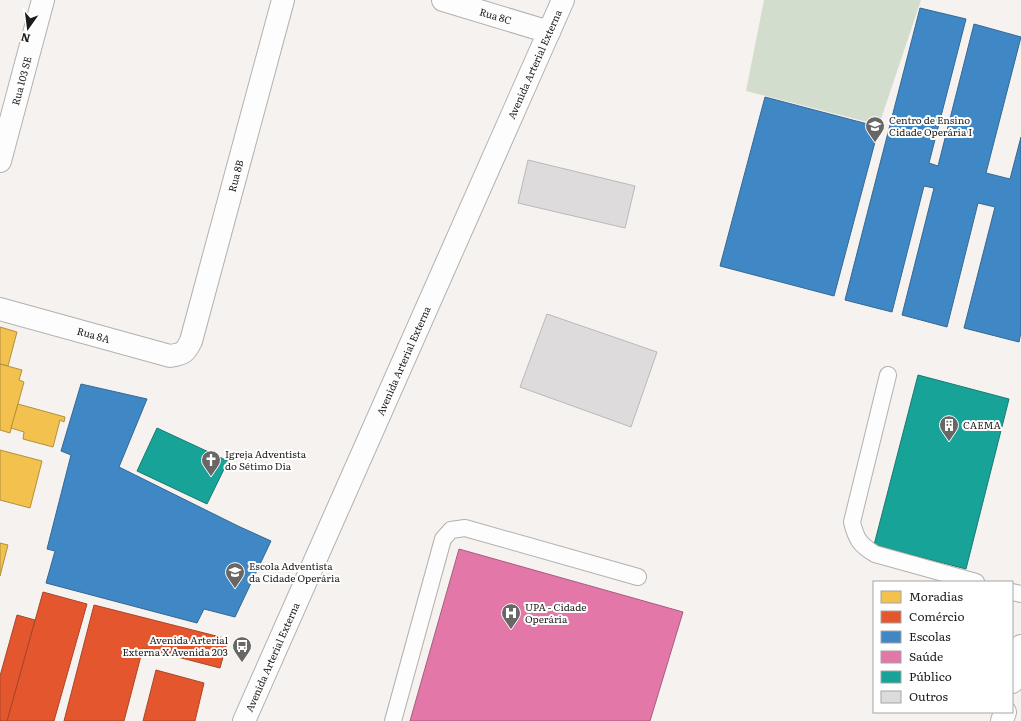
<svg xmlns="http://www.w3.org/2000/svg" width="1021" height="721" font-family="Literata,serif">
<rect width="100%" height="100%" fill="#f5f2ef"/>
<!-- green -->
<path fill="#d3ddce" d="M 764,0 L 921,0 L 879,125 L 746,91 Z"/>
<!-- homes -->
<g fill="#f2c14e" stroke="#b2903f">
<path d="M 0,327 L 17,332 L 8,366 L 0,364 Z"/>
<path d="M 0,364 L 22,370 L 19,380 L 24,382 L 10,433 L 0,430 Z"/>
<path d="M 18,404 L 65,417 L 64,422 L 60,420 L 53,447 L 23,439 L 24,432 L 11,428 Z"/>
<path d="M 0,450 L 42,461 L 30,508 L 0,500 Z"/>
<path d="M 0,543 L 8,545 L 0,576 Z"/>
</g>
<!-- shops -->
<g fill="#e4572e" stroke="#a94528">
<path d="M 43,592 L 87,604 L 54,721 L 7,721 Z"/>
<path d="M 94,605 L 228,639 L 220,668 L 143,648 L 124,721 L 64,721 Z"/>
<path d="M 17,615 L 35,620 L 7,721 L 0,721 L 0,676 Z"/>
<path d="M 156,670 L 204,683 L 195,721 L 143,721 Z"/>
</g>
<!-- schools -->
<g fill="#3f88c5" stroke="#356892">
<path d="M 920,8 L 966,19 L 929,163 L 938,166 L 974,24 L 1021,37 L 986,173 L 1010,179 L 1021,137 L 1021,332 L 1019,342 L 964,328 L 995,207 L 978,203 L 947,327 L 902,315 L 934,188 L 924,186 L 892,312 L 845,300 Z"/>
<path d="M 765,97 L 879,127 L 834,296 L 720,266 Z"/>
<path d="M 81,384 L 147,399 L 119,467 L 238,526 L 271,541 L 235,617 L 204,609 L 197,623 L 46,583 L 55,551 L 47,549 L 71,455 L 61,451 Z"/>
</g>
<!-- health -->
<path fill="#e377a8" stroke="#a85c7e" d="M 459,549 L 683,612 L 650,721 L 410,721 Z"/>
<!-- public -->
<g fill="#17a398" stroke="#197a72">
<path d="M 918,375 L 1009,399 L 966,569 L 874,545 Z"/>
<path d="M 157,428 L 228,461 L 207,504 L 137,471 Z"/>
</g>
<!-- building -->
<g fill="#dddbdb" stroke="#bab9b9">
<path d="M 528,160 L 635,186 L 625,228 L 518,203 Z"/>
<path d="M 547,314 L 657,352 L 631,427 L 520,387 Z"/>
</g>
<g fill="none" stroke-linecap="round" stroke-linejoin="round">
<defs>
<g id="lane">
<path d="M 888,375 L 852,522 C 856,539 860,545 875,554 L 976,582"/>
<path d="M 1012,592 L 1021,594"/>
<path d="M 393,721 L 443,539 L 451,530 L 465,528 L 638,577"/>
</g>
<g id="street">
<path id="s1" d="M 443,0 L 549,32"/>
<path id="s2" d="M 0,161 L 43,0"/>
<path id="s3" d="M 0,309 L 170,356 C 183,354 185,353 191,341 L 283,0"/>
</g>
<g id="secondary">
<path d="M 1012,682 L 1021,646"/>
<path id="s4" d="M 244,721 L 563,0"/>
<path d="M 1002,721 L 1005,712"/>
</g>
</defs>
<!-- lane casing -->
<use href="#lane" stroke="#b2b1af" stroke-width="18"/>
<!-- street casing -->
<use href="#street" stroke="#b2b1af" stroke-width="24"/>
<!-- secondary casing -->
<use href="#secondary" stroke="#b2b1af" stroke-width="24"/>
<!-- lane -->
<use href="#lane" stroke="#fefdfd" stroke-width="16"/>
<!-- street -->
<use href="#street" stroke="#fefdfd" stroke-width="22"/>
<!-- secondary -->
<use href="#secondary" stroke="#fefdfd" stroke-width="22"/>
</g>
<!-- icons -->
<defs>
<symbol id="school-pin" viewBox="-11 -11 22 30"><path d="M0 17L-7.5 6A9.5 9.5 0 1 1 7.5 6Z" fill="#696765" stroke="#fff"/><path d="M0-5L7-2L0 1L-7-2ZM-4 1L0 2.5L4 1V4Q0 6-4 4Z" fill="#fff"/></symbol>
<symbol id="building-pin" viewBox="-11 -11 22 30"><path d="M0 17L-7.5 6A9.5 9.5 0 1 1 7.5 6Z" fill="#696765" stroke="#fff"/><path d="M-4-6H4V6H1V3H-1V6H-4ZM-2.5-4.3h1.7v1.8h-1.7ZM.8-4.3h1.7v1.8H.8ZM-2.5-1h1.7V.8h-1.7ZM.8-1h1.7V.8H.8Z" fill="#fff"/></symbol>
<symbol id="church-pin" viewBox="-11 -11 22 30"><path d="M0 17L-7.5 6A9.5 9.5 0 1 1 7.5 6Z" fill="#696765" stroke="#fff"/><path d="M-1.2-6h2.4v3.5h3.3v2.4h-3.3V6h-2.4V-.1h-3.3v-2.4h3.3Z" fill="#fff"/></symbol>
<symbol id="hospital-pin" viewBox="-11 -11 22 30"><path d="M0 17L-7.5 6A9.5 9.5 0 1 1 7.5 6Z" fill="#696765" stroke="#fff"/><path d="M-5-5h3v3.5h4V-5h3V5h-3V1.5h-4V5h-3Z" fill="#fff"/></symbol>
<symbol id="bus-pin" viewBox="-11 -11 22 30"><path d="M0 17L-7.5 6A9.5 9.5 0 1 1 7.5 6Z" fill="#696765" stroke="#fff"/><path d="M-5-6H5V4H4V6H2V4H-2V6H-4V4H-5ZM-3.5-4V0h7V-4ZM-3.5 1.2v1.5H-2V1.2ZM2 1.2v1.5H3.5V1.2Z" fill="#fff"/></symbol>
</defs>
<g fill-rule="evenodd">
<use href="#school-pin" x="864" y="115" width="22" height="30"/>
<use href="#building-pin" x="938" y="414" width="22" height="30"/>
<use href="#church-pin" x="200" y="449" width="22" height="30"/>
<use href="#school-pin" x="224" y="561" width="22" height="30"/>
<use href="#hospital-pin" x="500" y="602" width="22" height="30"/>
<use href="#bus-pin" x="231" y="635" width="22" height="30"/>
</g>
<g text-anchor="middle" stroke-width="4" stroke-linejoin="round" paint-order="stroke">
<!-- street labels -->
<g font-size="10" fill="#1e1c1b" stroke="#fff">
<text dy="4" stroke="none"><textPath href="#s1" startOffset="55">Rua 8C</textPath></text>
<text dy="4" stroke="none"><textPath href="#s4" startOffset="718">Avenida Arterial Externa</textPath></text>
<text dy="4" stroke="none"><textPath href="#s2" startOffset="83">Rua 103 SE</textPath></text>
<text dy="4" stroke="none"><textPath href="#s3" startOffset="375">Rua 8B</textPath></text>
<text dy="4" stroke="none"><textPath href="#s3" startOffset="97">Rua 8A</textPath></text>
<text dy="4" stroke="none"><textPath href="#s4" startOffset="394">Avenida Arterial Externa</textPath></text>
<text dy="4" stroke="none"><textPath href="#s4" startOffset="70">Avenida Arterial Externa</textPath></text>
</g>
<!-- poi labels -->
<g font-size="10" fill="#1e1c1b" stroke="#fff" text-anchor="start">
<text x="889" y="124">Centro de Ensino<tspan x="889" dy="12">Cidade Operária I</tspan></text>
<text x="963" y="429">CAEMA</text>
<text x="225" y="458">Igreja Adventista<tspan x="225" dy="12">do Sétimo Dia</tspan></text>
<text x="249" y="570">Escola Adventista<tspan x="249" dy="12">da Cidade Operária</tspan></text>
<text x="525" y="611">UPA - Cidade<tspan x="525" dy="12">Operária</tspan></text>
<text x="228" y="644" text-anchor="end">Avenida Arterial<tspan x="228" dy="12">Externa X Avenida 203</tspan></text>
</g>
</g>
<!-- legend -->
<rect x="873" y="581" width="140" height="132" fill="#ffffff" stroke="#a5a4a4"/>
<rect x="881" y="591" width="20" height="12" fill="#f2c14e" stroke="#a5a4a4"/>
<text x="909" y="601" font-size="12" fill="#1e1c1b">Moradias</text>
<rect x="881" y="611" width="20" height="12" fill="#e4572e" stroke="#a5a4a4"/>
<text x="909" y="621" font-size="12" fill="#1e1c1b">Comércio</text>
<rect x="881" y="631" width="20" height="12" fill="#3f88c5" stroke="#a5a4a4"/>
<text x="909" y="641" font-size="12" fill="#1e1c1b">Escolas</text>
<rect x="881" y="651" width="20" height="12" fill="#e377a8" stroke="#a5a4a4"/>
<text x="909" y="661" font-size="12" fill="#1e1c1b">Saúde</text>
<rect x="881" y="671" width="20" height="12" fill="#17a398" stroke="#a5a4a4"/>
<text x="909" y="681" font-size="12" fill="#1e1c1b">Público</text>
<rect x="881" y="691" width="20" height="12" fill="#dddbdb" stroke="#a5a4a4"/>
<text x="909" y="701" font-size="12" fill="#1e1c1b">Outros</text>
<!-- north arrow -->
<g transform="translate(28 28) rotate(194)" stroke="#ffffff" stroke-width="3" paint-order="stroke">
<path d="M0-3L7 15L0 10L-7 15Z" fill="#1e1c1b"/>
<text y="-6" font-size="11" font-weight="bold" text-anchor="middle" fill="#1e1c1b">N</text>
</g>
</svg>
